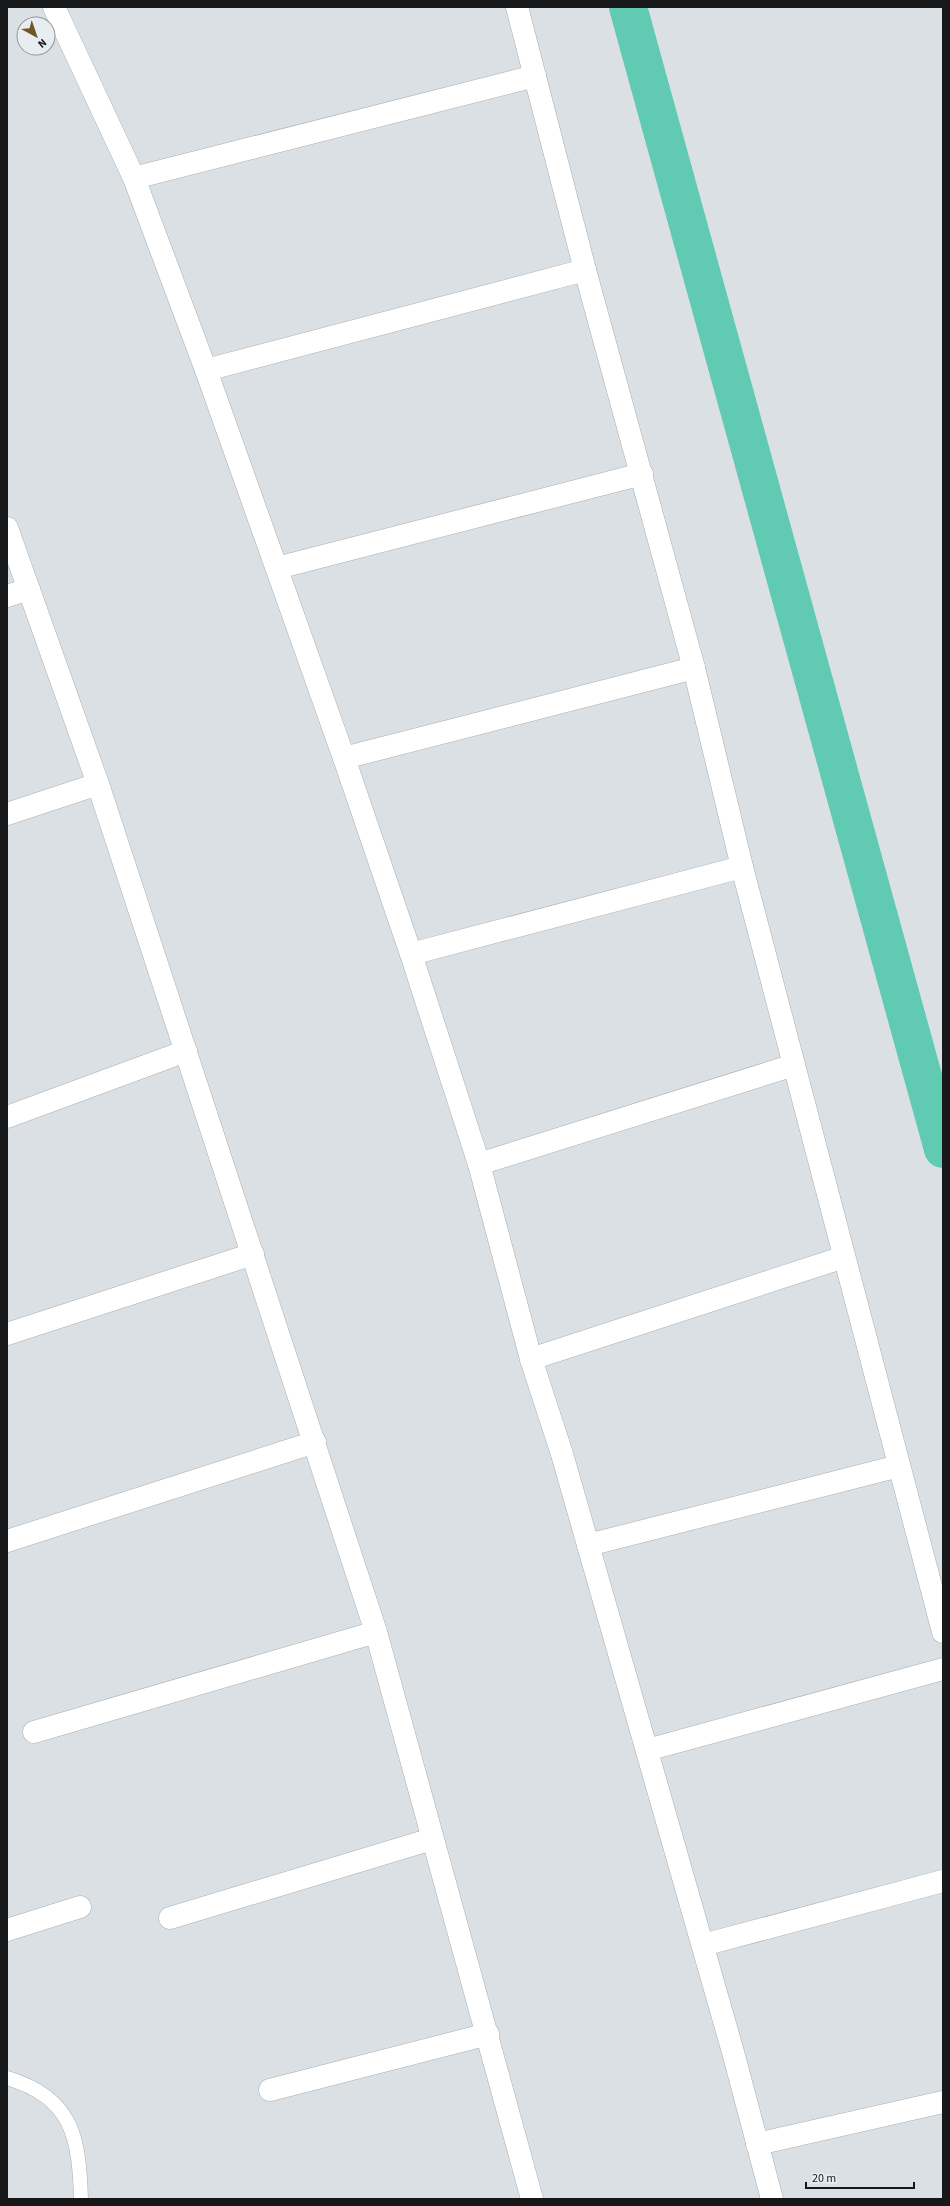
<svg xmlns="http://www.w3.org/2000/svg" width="950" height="2206" font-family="'Source Sans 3',sans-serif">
<rect width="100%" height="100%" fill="#dbe0e5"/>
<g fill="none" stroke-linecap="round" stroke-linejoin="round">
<!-- canal -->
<path stroke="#60cab2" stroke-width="38" d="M 628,7 L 943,1149"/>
<defs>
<path id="service" d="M 7,2078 C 73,2098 79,2137 81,2199"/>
<g id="minor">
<path d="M 54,7 L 134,178 L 206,370 L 344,758 L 411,954 L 479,1164 L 531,1359 L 562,1454 L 733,2052 L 772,2199"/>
<path d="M 517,7 L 585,270 L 694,668 L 742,867 L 943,1632"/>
<path d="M 134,178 L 535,76"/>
<path d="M 206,370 L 585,270"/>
<path d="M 7,528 L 98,784 L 376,1632 L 532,2199"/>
<path d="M 277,568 L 642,474"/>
<path d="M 7,596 L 29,589"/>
<path d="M 344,758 L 694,668"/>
<path d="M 7,814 L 98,784"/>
<path d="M 411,954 L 742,867"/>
<path d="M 7,1117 L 186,1051"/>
<path d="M 479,1164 L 794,1065"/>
<path d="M 7,1334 L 253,1254"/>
<path d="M 531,1359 L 844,1257"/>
<path d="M 7,1541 L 315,1442"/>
<path d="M 588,1545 L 899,1466"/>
<path d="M 34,1732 L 376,1632"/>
<path d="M 647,1750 L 943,1669"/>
<path d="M 170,1918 L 432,1839"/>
<path d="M 7,1930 L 80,1907"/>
<path d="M 703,1945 L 943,1881"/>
<path d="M 270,2090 L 488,2034"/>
<path d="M 757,2144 L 943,2102"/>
</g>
</defs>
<!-- service casing -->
<use href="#service" stroke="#a9aeb2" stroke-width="15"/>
<!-- minor casing -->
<use href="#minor" stroke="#a9aeb2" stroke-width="23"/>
<!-- service -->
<use href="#service" stroke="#fff" stroke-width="14"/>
<!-- minor -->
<use href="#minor" stroke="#fff" stroke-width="22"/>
</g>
<!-- border -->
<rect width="950" height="2206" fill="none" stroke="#161819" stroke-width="16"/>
<!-- north arrow -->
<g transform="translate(36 36) rotate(140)"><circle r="19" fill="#e8edf2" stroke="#94989b"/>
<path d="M0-3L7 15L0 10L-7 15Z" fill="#715628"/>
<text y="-6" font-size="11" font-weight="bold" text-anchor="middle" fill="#161819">N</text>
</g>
<!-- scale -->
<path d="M806 2182v6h108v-6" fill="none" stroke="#161819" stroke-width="2"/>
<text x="812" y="2182" font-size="12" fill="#161819" stroke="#e8edf2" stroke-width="3" paint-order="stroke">20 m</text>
</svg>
